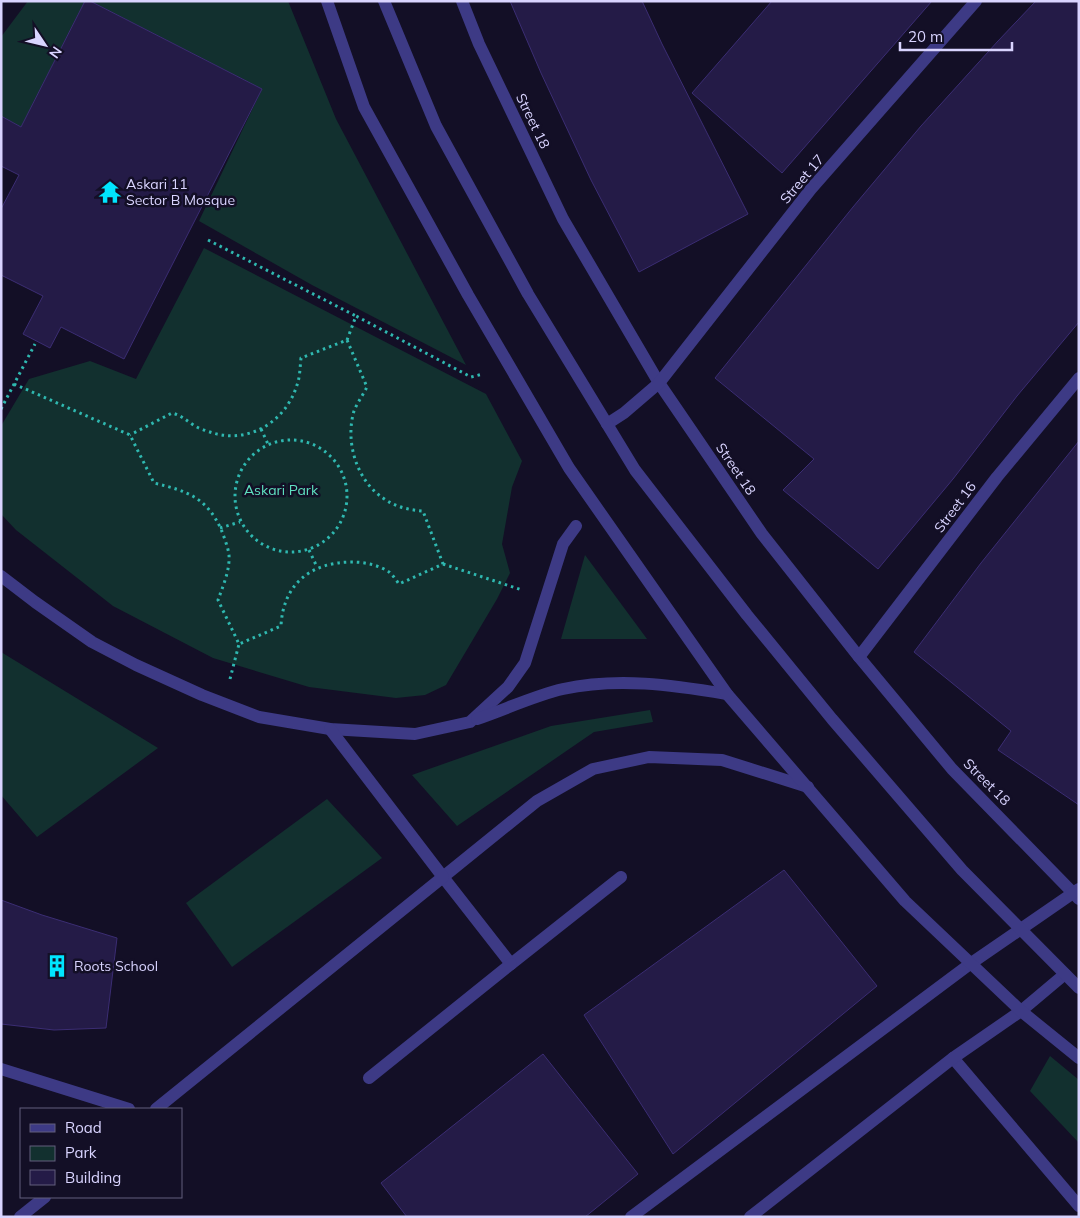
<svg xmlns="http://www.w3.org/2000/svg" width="1080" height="1218" font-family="Mulish,sans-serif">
<rect width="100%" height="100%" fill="#130f26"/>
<!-- green -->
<g fill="#12302f">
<path d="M 28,1 L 85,1 L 21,127 L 1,116 L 1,37 Z"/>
<path d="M 90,1 L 288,1 L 336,119 L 466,365 L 312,285 L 199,221 L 262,89 Z"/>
<path d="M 204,248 L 486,394 L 522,461 L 512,487 L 502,544 L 510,573 L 497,599 L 446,685 L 425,695 L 396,698 L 309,687 L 213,658 L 113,606 L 16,530 L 1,514 L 1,426 L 29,379 L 90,361 L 136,379 Z"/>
<path d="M 585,555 L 647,639 L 561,639 Z"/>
<path d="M 1,652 L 158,748 L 37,837 L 1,795 Z"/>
<path d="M 650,710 L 653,722 L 594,732 L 457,826 L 412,775 L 551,726 Z"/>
<path d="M 327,799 L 382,858 L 232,967 L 186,903 Z"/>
<path d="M 1050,1056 L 1079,1080 L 1079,1143 L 1030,1091 Z"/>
</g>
<!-- building -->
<g fill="#241b47" stroke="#3b2d73">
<path d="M 85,1 L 90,1 L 262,89 L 124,359 L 61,327 L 50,348 L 23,334 L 43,296 L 1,275 L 1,209 L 19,175 L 1,166 L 1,116 L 21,127 Z"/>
<path d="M 510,1 L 642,1 L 662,44 L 748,214 L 639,272 L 591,180 L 541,73 Z"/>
<path d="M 772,1 L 932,1 L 782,173 L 692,93 Z"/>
<path d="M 1036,1 L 1079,1 L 1079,322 L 1017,396 L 953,479 L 878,569 L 783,490 L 814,459 L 715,378 L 853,207 L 921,126 L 998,41 Z"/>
<path d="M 1079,441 L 1079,805 L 998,750 L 1011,731 L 914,652 L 981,563 Z"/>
<path d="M 784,870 L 877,986 L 673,1154 L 584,1015 Z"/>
<path d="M 1,900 L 42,915 L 117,938 L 106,1028 L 54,1030 L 1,1024 Z"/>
<path d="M 543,1054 L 638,1174 L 585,1217 L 407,1217 L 381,1183 Z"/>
</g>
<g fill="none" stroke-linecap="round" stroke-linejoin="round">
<!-- path -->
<g stroke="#2fb8b0" stroke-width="3" stroke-dasharray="2.5 4" stroke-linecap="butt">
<path d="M 208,240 L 356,316"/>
<path d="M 347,340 L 356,316 L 471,377 L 483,374"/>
<path d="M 14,384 L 130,435 L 154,483 C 187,491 206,497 221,529 C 224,537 228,547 229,555 C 230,570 223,586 218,600 L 239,644 L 281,626 C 283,584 311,562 352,562 C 364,562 379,565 389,572 C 393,575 396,580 399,584 L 443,564 L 423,511 C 409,510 395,507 383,498 C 356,480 345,441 354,411 C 357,403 363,395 367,387 L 347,340 L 301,358 C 300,367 300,377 297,385 C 286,421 250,444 213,433 C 207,431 200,429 195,426 C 187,421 181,415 172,413 L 130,435"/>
<path d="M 1,409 L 35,344"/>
<path d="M 261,429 L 268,444"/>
<circle cx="291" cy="496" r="56"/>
<path d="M 220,528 L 240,522"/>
<path d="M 309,550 L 317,567"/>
<path d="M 443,564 L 522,590"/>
<path d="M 230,679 L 239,644"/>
</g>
<!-- service -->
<g stroke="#3d3a85" stroke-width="12">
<path d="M 1,576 L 35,602 L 92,642 L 136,665 L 202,695 L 259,717 L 330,729 L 415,734 L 470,722 L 508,687 L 525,663 L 563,544 L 576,526"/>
<path d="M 477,719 C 504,710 536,695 563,689 C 618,677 672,685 727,694"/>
<path d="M 621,877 L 511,964 L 443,877 L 537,801 L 593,769 L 649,757 L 722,760 L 808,787"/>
<path d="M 1,1069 L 129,1109"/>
<path d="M 369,1078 L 511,964"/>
<path d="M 156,1109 L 443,877 L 330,729"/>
<path d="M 20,1217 L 45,1197"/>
</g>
<!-- minor -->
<g stroke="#3d3a85" stroke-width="12">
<path d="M 462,1 L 479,44 L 563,219 L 659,383 L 762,534 L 859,657 L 952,769 L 1079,899"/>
<path d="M 607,424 L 624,413 L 659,383 L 811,189 L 976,1"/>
<path d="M 859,657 L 997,477 L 1079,378"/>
<path d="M 953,1058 L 1079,1206"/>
<path d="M 631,1217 L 970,964 L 1079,889"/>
<path d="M 750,1217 L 953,1058 L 1021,1011 L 1065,974"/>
</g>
<!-- tertiary -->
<g stroke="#3d3a85" stroke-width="12">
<path d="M 327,1 L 364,107 L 468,295 L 569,468 L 727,694 L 905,901 L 1021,1011 L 1079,1058"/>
<path d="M 384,1 L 436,126 L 528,294 L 635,470 L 747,615 L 832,719 L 962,870 L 1079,988"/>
</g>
</g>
<!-- icons -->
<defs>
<symbol id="temple-bare" viewBox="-9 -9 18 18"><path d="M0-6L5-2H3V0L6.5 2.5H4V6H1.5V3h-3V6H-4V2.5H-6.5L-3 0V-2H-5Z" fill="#00e5ff" stroke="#130f26" stroke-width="2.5" paint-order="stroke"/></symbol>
<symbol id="building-bare" viewBox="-9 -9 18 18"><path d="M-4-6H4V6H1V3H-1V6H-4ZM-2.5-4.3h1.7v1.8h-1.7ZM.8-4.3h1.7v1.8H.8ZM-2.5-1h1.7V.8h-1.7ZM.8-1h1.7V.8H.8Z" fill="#00e5ff" stroke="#130f26" stroke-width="2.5" paint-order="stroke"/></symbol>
</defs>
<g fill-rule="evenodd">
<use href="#temple-bare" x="94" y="176" width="32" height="32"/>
<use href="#building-bare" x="41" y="950" width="32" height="32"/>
</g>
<g text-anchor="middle" stroke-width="5" stroke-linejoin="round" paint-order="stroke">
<!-- street labels -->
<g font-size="14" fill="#d9d4ff" stroke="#130f26">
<text transform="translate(533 121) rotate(64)" y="5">Street 18</text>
<text transform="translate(802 179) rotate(-50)" y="5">Street 17</text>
<text transform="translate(736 469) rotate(56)" y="5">Street 18</text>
<text transform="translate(955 507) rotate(-53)" y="5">Street 16</text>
<text transform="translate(987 782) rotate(45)" y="5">Street 18</text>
</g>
<!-- poi labels -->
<g font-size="14" fill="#d9d4ff" stroke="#130f26" text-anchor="start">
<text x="126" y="189">Askari 11<tspan x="126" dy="16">Sector B Mosque</tspan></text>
<text x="74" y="971">Roots School</text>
</g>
<!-- park labels -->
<g font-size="14" fill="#5fe0c0" stroke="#130f26">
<text x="281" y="495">Askari Park</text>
</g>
</g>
<!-- border -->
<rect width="1080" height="1218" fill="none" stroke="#d9d4ff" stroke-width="5"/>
<!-- legend -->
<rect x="20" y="1108" width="162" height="90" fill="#130f26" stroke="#625e7d"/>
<rect x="30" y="1124" width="25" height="8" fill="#3d3a85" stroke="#625e7d"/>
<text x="65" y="1133" font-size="15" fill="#d9d4ff">Road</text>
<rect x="30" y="1146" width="25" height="15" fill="#12302f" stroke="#625e7d"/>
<text x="65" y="1158" font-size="15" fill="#d9d4ff">Park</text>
<rect x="30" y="1170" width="25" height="15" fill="#241b47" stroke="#625e7d"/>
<text x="65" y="1183" font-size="15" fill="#d9d4ff">Building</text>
<!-- north arrow -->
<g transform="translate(45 45) rotate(125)" stroke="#130f26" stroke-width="4" paint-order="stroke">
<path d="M0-4L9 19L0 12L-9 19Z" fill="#d9d4ff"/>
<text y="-8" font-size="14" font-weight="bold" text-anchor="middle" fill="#d9d4ff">N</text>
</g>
<!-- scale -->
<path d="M900 42v8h112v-8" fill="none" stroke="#d9d4ff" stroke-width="2.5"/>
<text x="908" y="42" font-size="15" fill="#d9d4ff" stroke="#130f26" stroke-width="4" paint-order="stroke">20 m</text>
</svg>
